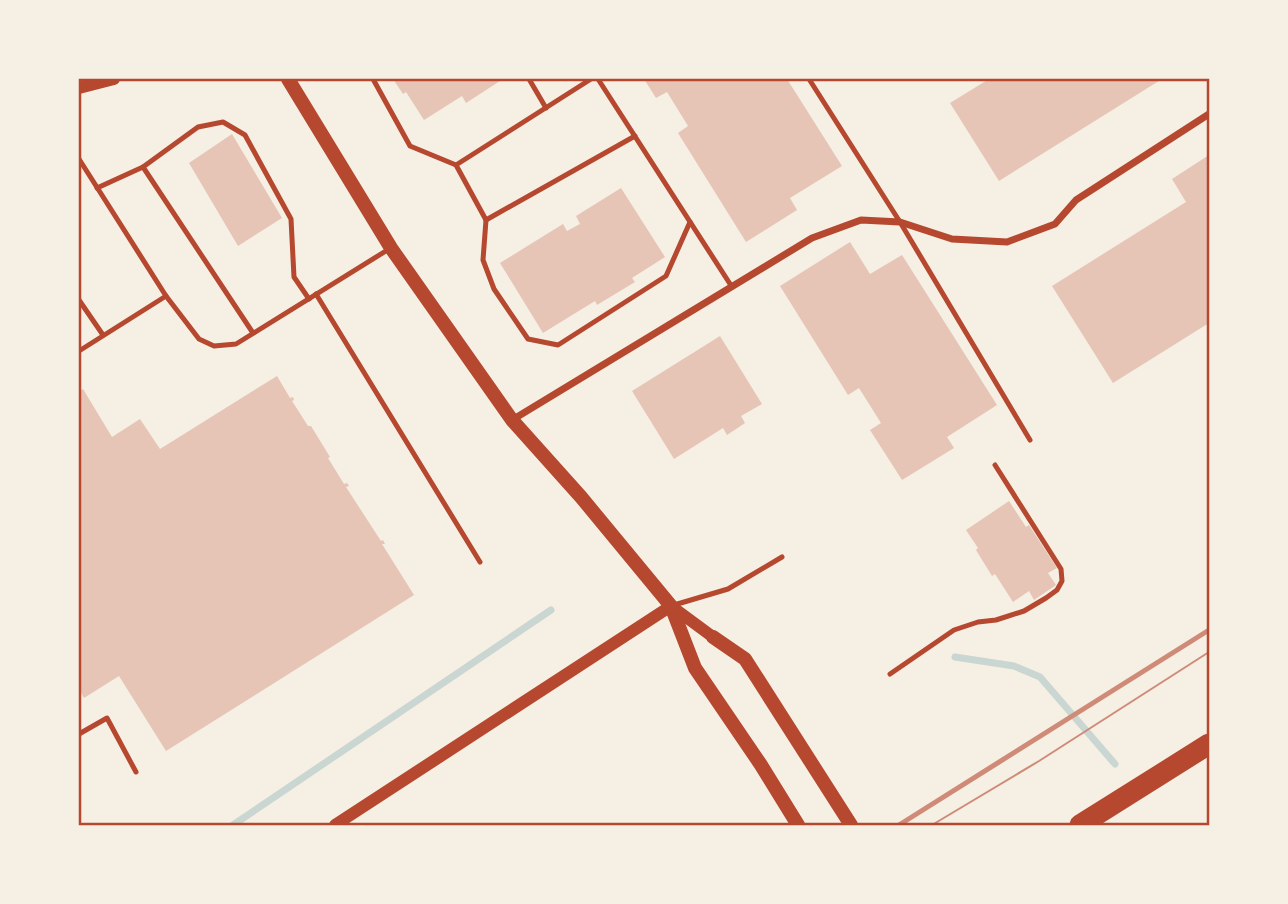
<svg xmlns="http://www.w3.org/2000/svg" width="1288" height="904" font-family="Roboto,sans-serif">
<rect width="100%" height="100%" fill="#f6efe4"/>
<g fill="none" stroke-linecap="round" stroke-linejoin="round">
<!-- stream -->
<g stroke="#c9d6d2" stroke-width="7">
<path d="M 955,657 L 1014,666 L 1040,677 L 1115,764"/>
<path d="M 233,825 L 551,610"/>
</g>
</g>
<!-- building -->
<g fill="#e6c5b7">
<path d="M 393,79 L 503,79 L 466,103 L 462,96 L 424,120 L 406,92 L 403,94 Z"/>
<path d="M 644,79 L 787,79 L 842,166 L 790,198 L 797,210 L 746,242 L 678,133 L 688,126 L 667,92 L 656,98 Z"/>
<path d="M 989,79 L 1162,79 L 999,181 L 950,103 Z"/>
<path d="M 232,134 L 282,218 L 238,246 L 189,163 Z"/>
<path d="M 1209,155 L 1209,323 L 1113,383 L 1052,286 L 1186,202 L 1172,179 Z"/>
<path d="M 621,188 L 665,257 L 632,278 L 635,282 L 597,305 L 595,301 L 543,333 L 500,263 L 563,224 L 567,231 L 580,224 L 576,216 Z"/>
<path d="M 850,242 L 870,274 L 902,255 L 997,405 L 947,437 L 954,448 L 902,480 L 870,430 L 881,423 L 859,388 L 848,395 L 780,286 Z"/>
<path d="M 720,336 L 762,404 L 741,416 L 745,423 L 727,435 L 723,428 L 674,459 L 632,391 Z"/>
<path d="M 277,376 L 290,398 L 293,397 L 294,400 L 292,401 L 308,426 L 311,426 L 330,457 L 328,458 L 344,484 L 347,483 L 349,486 L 346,487 L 381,541 L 383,540 L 385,544 L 382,544 L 414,595 L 166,751 L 119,676 L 84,698 L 79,689 L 79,391 L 83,389 L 112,437 L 140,419 L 160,449 Z"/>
<path d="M 1009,501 L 1026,527 L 1029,525 L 1057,568 L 1048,573 L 1056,585 L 1034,600 L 1029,591 L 1013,602 L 995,574 L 992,576 L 976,550 L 978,548 L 966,530 Z"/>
</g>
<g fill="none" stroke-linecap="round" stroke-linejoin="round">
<!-- service -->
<g stroke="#b5482f" stroke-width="5">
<path d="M 373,79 L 410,146 L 456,165"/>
<path d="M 529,79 L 546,108"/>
<path d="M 591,79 L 456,165 L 486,220 L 635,136"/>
<path d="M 598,79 L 732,287"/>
<path d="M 809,79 L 900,222 L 1030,440"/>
<path d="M 79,159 L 166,296 L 199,339 L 214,346 L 236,344 L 389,249"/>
<path d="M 143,167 L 198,127 L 223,122 L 245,135 L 291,219 L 294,277 L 309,299"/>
<path d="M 97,188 L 143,167 L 253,333"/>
<path d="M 486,220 L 483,260 L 494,289 L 528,339 L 558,345 L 666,276 L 690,222"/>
<path d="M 316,294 L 480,562"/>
<path d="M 79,300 L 103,335"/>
<path d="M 79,351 L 166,296"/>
<path d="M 674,605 L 728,589 L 782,557"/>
<path d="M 890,674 L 954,630 L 978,622 L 996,620 L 1024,611 L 1046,598 L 1057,590 L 1062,581 L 1061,569 L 995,465"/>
<path d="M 79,734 L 107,718 L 136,772"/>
</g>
<!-- minor -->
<path stroke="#b5482f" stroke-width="7" d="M 512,420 L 812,238 L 861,220 L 900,222 L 952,239 L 1007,242 L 1055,224 L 1076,200 L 1209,114"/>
<!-- tertiary -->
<g stroke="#b5482f" stroke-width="12">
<path d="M 79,88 L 114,79"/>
<path d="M 335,825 L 671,606 L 713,637"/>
</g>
<!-- secondary -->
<g stroke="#b5482f" stroke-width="14">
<path d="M 288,79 L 391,248 L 512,420 L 581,497 L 671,606 L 695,668 L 761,765 L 798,825"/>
<path d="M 713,637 L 745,659 L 851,825"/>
</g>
<!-- motorway -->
<path stroke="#b5482f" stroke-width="21" d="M 1080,825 L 1209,744"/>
<!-- tram -->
<path stroke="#cf8b77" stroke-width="2" d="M 932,825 L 1039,761 L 1209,652"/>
<!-- rail -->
<path stroke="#cf8b77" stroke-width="5" d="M 899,825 L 1209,630"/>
</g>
<!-- border -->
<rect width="1288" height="904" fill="none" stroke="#f6efe4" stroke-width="161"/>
<rect x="80" y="80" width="1128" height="744" fill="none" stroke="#b5482f" stroke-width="2.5"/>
</svg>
